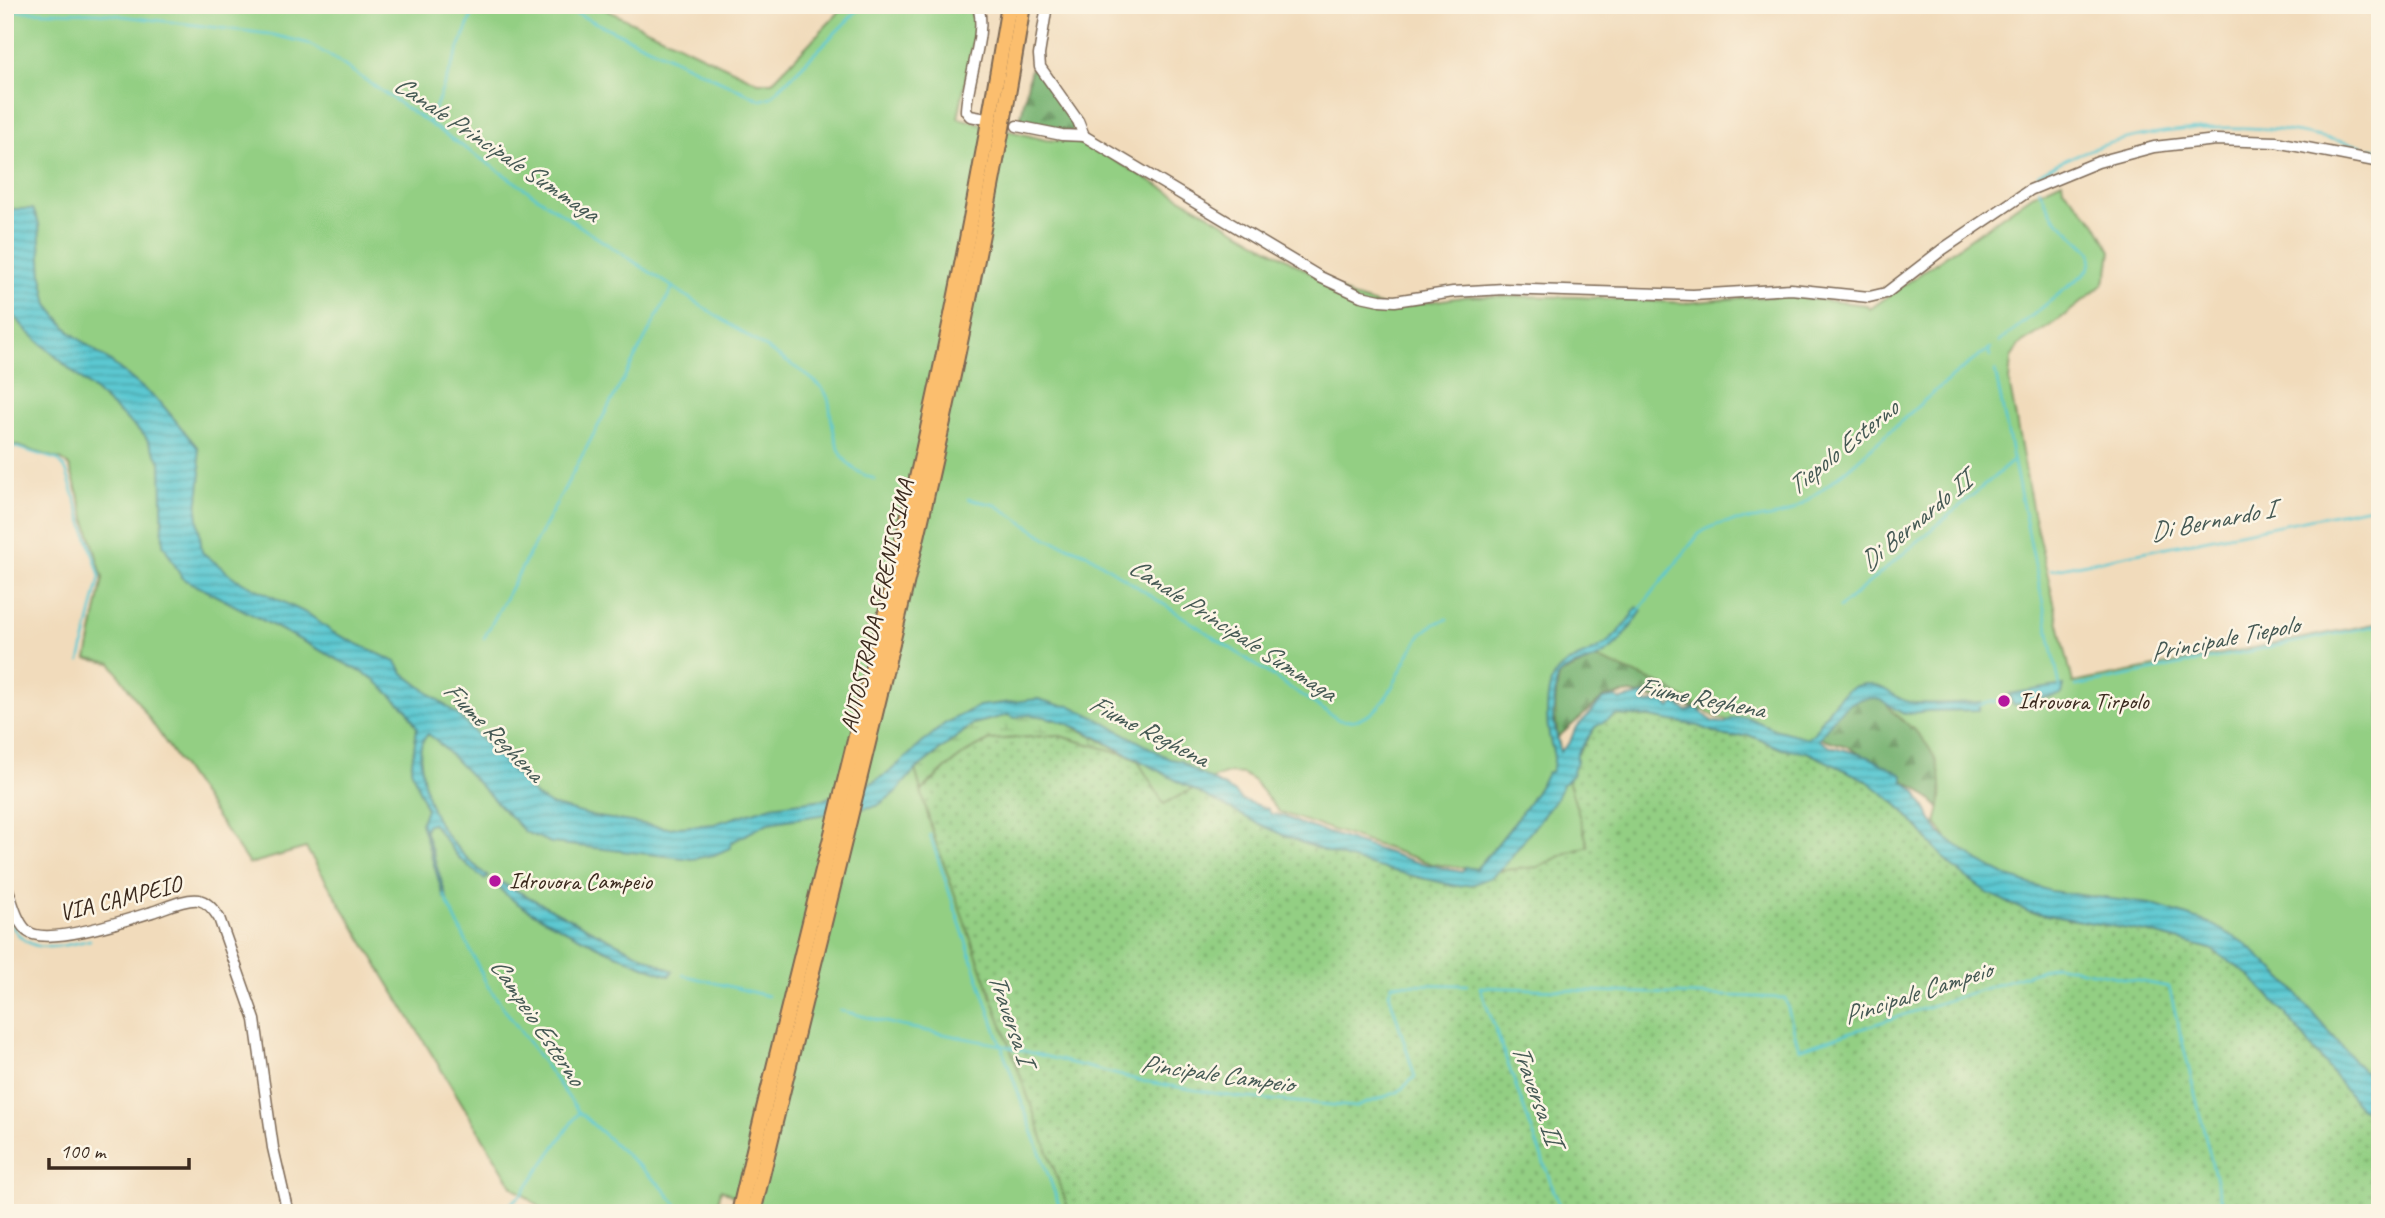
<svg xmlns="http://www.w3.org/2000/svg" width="2385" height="1218" font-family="Caveat,sans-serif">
<defs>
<pattern id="grass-dots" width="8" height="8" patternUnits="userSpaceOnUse" patternTransform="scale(1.75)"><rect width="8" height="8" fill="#93cf83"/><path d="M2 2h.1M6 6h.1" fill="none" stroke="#79a86b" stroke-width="1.8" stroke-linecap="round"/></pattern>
<pattern id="forest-firs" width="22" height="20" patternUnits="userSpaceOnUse" patternTransform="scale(1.75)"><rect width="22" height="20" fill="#76b271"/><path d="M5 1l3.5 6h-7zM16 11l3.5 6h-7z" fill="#62915c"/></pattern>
<pattern id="wetland-marsh" width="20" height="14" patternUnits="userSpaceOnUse" patternTransform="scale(1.75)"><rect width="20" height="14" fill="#93cf83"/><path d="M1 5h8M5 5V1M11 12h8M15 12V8" fill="none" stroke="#79a86b"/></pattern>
<pattern id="water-rules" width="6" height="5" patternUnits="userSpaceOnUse" patternTransform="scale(1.75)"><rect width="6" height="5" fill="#5bc8d1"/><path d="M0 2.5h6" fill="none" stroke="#4ca3a9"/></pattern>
</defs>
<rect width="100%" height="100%" fill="#fcf5e5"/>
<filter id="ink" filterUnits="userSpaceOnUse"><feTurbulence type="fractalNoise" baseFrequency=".0143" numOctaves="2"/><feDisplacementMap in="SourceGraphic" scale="14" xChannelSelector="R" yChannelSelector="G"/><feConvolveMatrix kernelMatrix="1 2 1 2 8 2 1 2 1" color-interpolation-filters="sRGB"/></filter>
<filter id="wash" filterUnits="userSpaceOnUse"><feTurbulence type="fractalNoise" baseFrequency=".00686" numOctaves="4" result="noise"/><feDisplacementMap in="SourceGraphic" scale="28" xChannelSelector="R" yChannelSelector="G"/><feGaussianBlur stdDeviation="1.57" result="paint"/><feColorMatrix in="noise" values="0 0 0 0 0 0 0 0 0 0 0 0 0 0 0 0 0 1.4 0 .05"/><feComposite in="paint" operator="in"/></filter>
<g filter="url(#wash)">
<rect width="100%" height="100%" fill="#f1dbbb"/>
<!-- grass -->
<path fill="url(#grass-dots)" stroke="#677c50" stroke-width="2" d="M 1616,715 L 1650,717 L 1699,726 L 1721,735 L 1732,737 L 1749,735 L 1782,749 L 1807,752 L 1866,779 L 1899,806 L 1950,865 L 2029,912 L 2146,932 L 2211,949 L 2249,975 L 2283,1011 L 2360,1108 L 2380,1118 L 2380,1213 L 764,1213 L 863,808 L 921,792 L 946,768 L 967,752 L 990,740 L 1057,735 L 1122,753 L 1326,851 L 1420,878 L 1474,884 L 1577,761 L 1577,755 L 1595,727 Z"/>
<!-- forest -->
<g fill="url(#forest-firs)" stroke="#586e48" stroke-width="2">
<path d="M 1031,68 L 1035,69 L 1073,121 L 1074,127 L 1071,132 L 1023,125 L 1020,121 Z"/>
<path d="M 1561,655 L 1848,655 L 2216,891 L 2361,1069 L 2286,981 L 1964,831 L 1920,790 L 1846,746 L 1811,735 L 1631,693 L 1604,697 L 1549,745 L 1546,727 Z"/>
</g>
<!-- wetland -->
<path fill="url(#wetland-marsh)" stroke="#677c50" stroke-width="2" d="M 1023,714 C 1034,716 1048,716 1058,720 C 1081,729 1103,741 1124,754 L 1057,735 L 990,740 L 967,752 L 946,768 L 921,791 L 915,770 L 973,724 L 1008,715 Z"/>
<!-- park -->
<path fill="#93cf83" stroke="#677c50" stroke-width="2" d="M 5,5 L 596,5 L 758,82 L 772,82 L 846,5 L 966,5 L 977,23 L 958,118 L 1046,140 L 1078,142 L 1090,146 L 1353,297 L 1389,308 L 1469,296 L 1578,297 L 1686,303 L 1739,298 L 1787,296 L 1866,305 L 1870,309 L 2032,195 L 2062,181 L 2063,188 L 2095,222 L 2111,251 L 2108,272 L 2103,284 L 2088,297 L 2056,322 L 2019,345 L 2011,358 L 2009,381 L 2033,513 L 2073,683 L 2380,623 L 2380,1128 L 2373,1125 L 2367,1111 L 2363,1082 L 2342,1048 L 2286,981 L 2258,957 L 2058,903 L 1959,855 L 1936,823 C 1947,787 1942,756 1913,729 C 1907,723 1898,718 1892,711 C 1886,705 1883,695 1880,687 L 1860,688 L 1843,699 L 1815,745 L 1718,718 L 1660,684 L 1596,658 L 1560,674 C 1544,729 1574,793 1588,846 L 1567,853 L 1538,867 L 1493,871 L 1433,864 L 1279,812 L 1254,781 L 1243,774 L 1228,773 L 1214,778 L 1164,804 L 1122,735 L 1004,706 L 911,755 L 934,837 L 1070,1213 L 766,1213 L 721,1189 L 716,1213 L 548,1213 L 513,1187 L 306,848 L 249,864 L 111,663 L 87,659 L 103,578 L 70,467 L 62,460 L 5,442 Z"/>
<!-- water -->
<g fill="url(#water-rules)" stroke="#4b7978" stroke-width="2">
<path d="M 15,209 L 33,209 L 39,223 L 42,276 L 48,305 L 70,332 L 116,366 L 161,403 L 198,448 L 201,473 L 197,510 L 202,552 L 236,579 L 310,615 L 332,632 L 396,662 L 403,673 L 458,715 L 537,797 L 551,805 L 592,816 L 668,828 L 714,824 L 772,806 L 824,799 L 871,783 L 888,773 L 944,724 L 957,717 L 979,706 L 1038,699 L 1059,705 L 1071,706 L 1096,718 L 1170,759 L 1181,761 L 1193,770 L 1234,792 L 1242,800 L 1268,809 L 1271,814 L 1284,816 L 1298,823 L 1416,862 L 1462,872 L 1465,867 L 1476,869 C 1504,838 1527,808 1548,772 L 1551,772 C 1558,758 1551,749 1549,735 C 1546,720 1546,695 1552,680 C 1561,659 1587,657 1605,644 C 1619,634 1628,622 1637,607 L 1642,611 C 1632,625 1621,643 1606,653 C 1590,664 1573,662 1557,677 L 1553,717 L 1560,752 L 1570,742 L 1575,729 L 1603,699 L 1616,697 L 1621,700 L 1655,692 L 1647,695 L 1643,700 L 1646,703 L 1665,701 L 1670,708 L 1674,703 L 1687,711 L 1697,708 L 1713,722 L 1725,723 L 1733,718 L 1747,717 L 1774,729 L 1808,738 L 1814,733 C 1826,713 1845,678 1874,685 C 1887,688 1896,699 1909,702 C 1932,706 1957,702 1981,702 L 1979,710 L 1928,711 L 1904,714 C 1895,710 1888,703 1880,700 C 1852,690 1831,720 1819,740 L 1827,745 L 1869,757 L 1903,775 L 1903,781 L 1916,791 L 1939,833 L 1980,862 L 2009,877 L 2050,891 L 2150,904 L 2209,923 L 2245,943 L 2286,981 L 2361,1069 L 2380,1083 L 2380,1118 L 2360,1108 L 2283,1011 L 2249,975 L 2211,949 L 2146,932 L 2029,912 L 1989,894 L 1950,865 L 1899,806 L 1866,780 L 1807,752 L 1782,749 L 1749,735 L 1732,737 L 1721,735 L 1699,726 L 1650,717 L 1616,715 L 1595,727 L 1577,754 L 1577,761 L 1572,775 L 1563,784 L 1556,799 L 1504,866 L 1492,877 L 1474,884 L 1456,886 C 1400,873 1341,860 1288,837 C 1247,820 1209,798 1170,777 C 1147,764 1123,752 1100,739 C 1080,728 1037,708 1015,718 L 1008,715 L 973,724 L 915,770 L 896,792 L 877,806 L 768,823 L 732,842 L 730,848 L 714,855 L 692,859 L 551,843 L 525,832 L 436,740 L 428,734 C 418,744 420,756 422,769 C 428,820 450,845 488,877 L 485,880 L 458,857 L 432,823 L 428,824 L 425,829 L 447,899 L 444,898 L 421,823 L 426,808 L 411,769 L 417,728 L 408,711 L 373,678 L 182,578 L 163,544 L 161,463 L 145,436 L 27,331 L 10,311 L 5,293 L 5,210 Z"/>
<path d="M 2064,685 L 2062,694 L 2013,705 L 2009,694 Z"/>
<path d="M 500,882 L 589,929 L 673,971 L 669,976 C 627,960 587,942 548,921 C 530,911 512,902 498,887 Z"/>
</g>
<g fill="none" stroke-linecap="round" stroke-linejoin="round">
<!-- stream -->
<g stroke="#5bc8d1" stroke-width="2.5">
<path d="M 558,5 L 761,100 L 771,97 L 863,5"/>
<path d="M 11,11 L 98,13 L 269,34 L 307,43 L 330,56 L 587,231 L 804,373 C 812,380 823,386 827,396 C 830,402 830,410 831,417 C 836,448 842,469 875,479"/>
<path d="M 429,123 L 476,5"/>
<path d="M 2370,148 L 2380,150"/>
<path d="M 2039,182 L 2038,174 C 2107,133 2189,124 2268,129 C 2300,131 2332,140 2363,146"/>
<path d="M 1999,342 L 2084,274 C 2091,267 2092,262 2091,252 L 2053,216 L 2039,189"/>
<path d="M 1988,349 L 1990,356"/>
<path d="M 1995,371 L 2060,686"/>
<path d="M 5,444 L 58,460 L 66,470 L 100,576 L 80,661"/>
<path d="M 968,499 L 996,505 L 1048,539 L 1086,553 L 1339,720 C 1391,728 1396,662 1423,633 C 1430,625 1438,622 1447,619"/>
<path d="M 2051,570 L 2380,505"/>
<path d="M 1839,608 L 2013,461"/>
<path d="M 1639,610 L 1699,534 C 1728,512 1770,526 1796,508 C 1866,461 1921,395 1991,348"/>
<path d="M 484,638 L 673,287"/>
<path d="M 2076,686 L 2380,625"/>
<path d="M 1979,705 L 1996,701"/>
<path d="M 930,835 L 1001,1045 L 1062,1213"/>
<path d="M 444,895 L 487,985 L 579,1112 L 660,1185 L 684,1213"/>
<path d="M 5,911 C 22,957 50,949 90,940"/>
<path d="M 683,975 L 768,996"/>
<path d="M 839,1010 L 901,1026 L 1001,1045 L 1142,1081 L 1237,1097 L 1356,1107 L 1398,1092 L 1415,1077 L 1389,993 L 1392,984 L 1467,985"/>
<path d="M 500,1213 L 522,1194 L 579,1112"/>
<path d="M 1562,1213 L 1480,987 L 1785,998 L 1799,1049 L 2056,965 L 2169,987 L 2224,1213"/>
<path d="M 2363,1213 L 2374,1206 L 2380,1208"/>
</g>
</g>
</g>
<g filter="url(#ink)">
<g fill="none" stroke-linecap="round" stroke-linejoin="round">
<defs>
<g id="minor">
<path d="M 977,5 C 989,26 966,84 966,111 L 970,116 L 981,118"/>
<path d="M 1047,5 L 1039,55 L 1040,67 L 1078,121 L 1084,136"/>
<path d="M 5,13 L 5,5"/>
<path d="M 1017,126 L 1062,135 L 1084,136 L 1320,277 L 1361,296 L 1380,300 L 1395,301 L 1453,292 L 1504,289 L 1693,295 L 1791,289 L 1869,297 L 1886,293 L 1943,249 L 2030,190 L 2098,162 L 2154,147 L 2216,140 L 2276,142 L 2380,162"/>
<path d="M 5,881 C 11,896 15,919 26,930 C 43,948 130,919 152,912 C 165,908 185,898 199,900 C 208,902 214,910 219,918 L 255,1020 L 273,1148 L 288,1213"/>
</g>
<g id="highway">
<path d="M 739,1213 C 791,991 850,770 901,548 C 943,369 979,187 1009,5"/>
<path d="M 753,1213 C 849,812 958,413 1023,5"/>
</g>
</defs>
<!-- minor casing -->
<use href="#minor" stroke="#7b6855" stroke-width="13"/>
<!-- highway casing -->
<use href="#highway" stroke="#7b6855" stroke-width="18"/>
<!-- minor -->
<use href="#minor" stroke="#fff" stroke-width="10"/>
<!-- highway -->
<use href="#highway" stroke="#fbbe6e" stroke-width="14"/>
</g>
</g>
<!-- markers -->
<g fill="#b5179e" stroke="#fcf5e5" stroke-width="2.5">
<circle cx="2004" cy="701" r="7"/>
<circle cx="495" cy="881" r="7"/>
</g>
<g text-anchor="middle" stroke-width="5" stroke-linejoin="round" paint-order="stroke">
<!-- street labels -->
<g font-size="24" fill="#3b2a1e" stroke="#fcf5e5">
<text transform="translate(877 606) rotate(-77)" y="8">AUTOSTRADA SERENISSIMA</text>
<text transform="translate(120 898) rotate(-14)" y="8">VIA CAMPEIO</text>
</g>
<!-- poi labels -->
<g font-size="24" fill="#3b2a1e" stroke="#fcf5e5" text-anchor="start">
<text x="2018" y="709">Idrovora Tirpolo</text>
<text x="509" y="889">Idrovora Campeio</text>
</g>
<!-- water labels -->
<g font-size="26" font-style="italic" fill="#455954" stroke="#fcf5e5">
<text transform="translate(497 148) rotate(34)" y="9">Canale Principale Summaga</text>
<text transform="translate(1842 447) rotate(-39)" y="9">Tiepolo Esterno</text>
<text transform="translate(2212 520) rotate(-11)" y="9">Di Bernardo I</text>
<text transform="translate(1915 521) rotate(-40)" y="9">Di Bernardo II</text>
<text transform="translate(1233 629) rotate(33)" y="9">Canale Principale Summaga</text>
<text transform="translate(2224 638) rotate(-11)" y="9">Principale Tiepolo</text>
<text transform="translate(1701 697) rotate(11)" y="9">Fiume Reghena</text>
<text transform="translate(1149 730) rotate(27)" y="9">Fiume Reghena</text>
<text transform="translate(494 731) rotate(45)" y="9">Fiume Reghena</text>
<text transform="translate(1917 992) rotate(-18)" y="9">Pincipale Campeio</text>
<text transform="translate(1012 1018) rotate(71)" y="9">Traversa I</text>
<text transform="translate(538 1021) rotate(56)" y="9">Campeio Esterno</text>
<text transform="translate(1217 1073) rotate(8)" y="9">Pincipale Campeio</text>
<text transform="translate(1538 1094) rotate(70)" y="9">Traversa II</text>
</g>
</g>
<!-- margin -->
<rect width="2385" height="1218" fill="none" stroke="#fcf5e5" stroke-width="28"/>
<!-- scale -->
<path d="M49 1158v10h140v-10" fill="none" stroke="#3b2a1e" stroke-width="3.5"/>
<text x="60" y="1158" font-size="21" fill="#3b2a1e" stroke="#fcf5e5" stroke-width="5" paint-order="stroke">100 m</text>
</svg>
